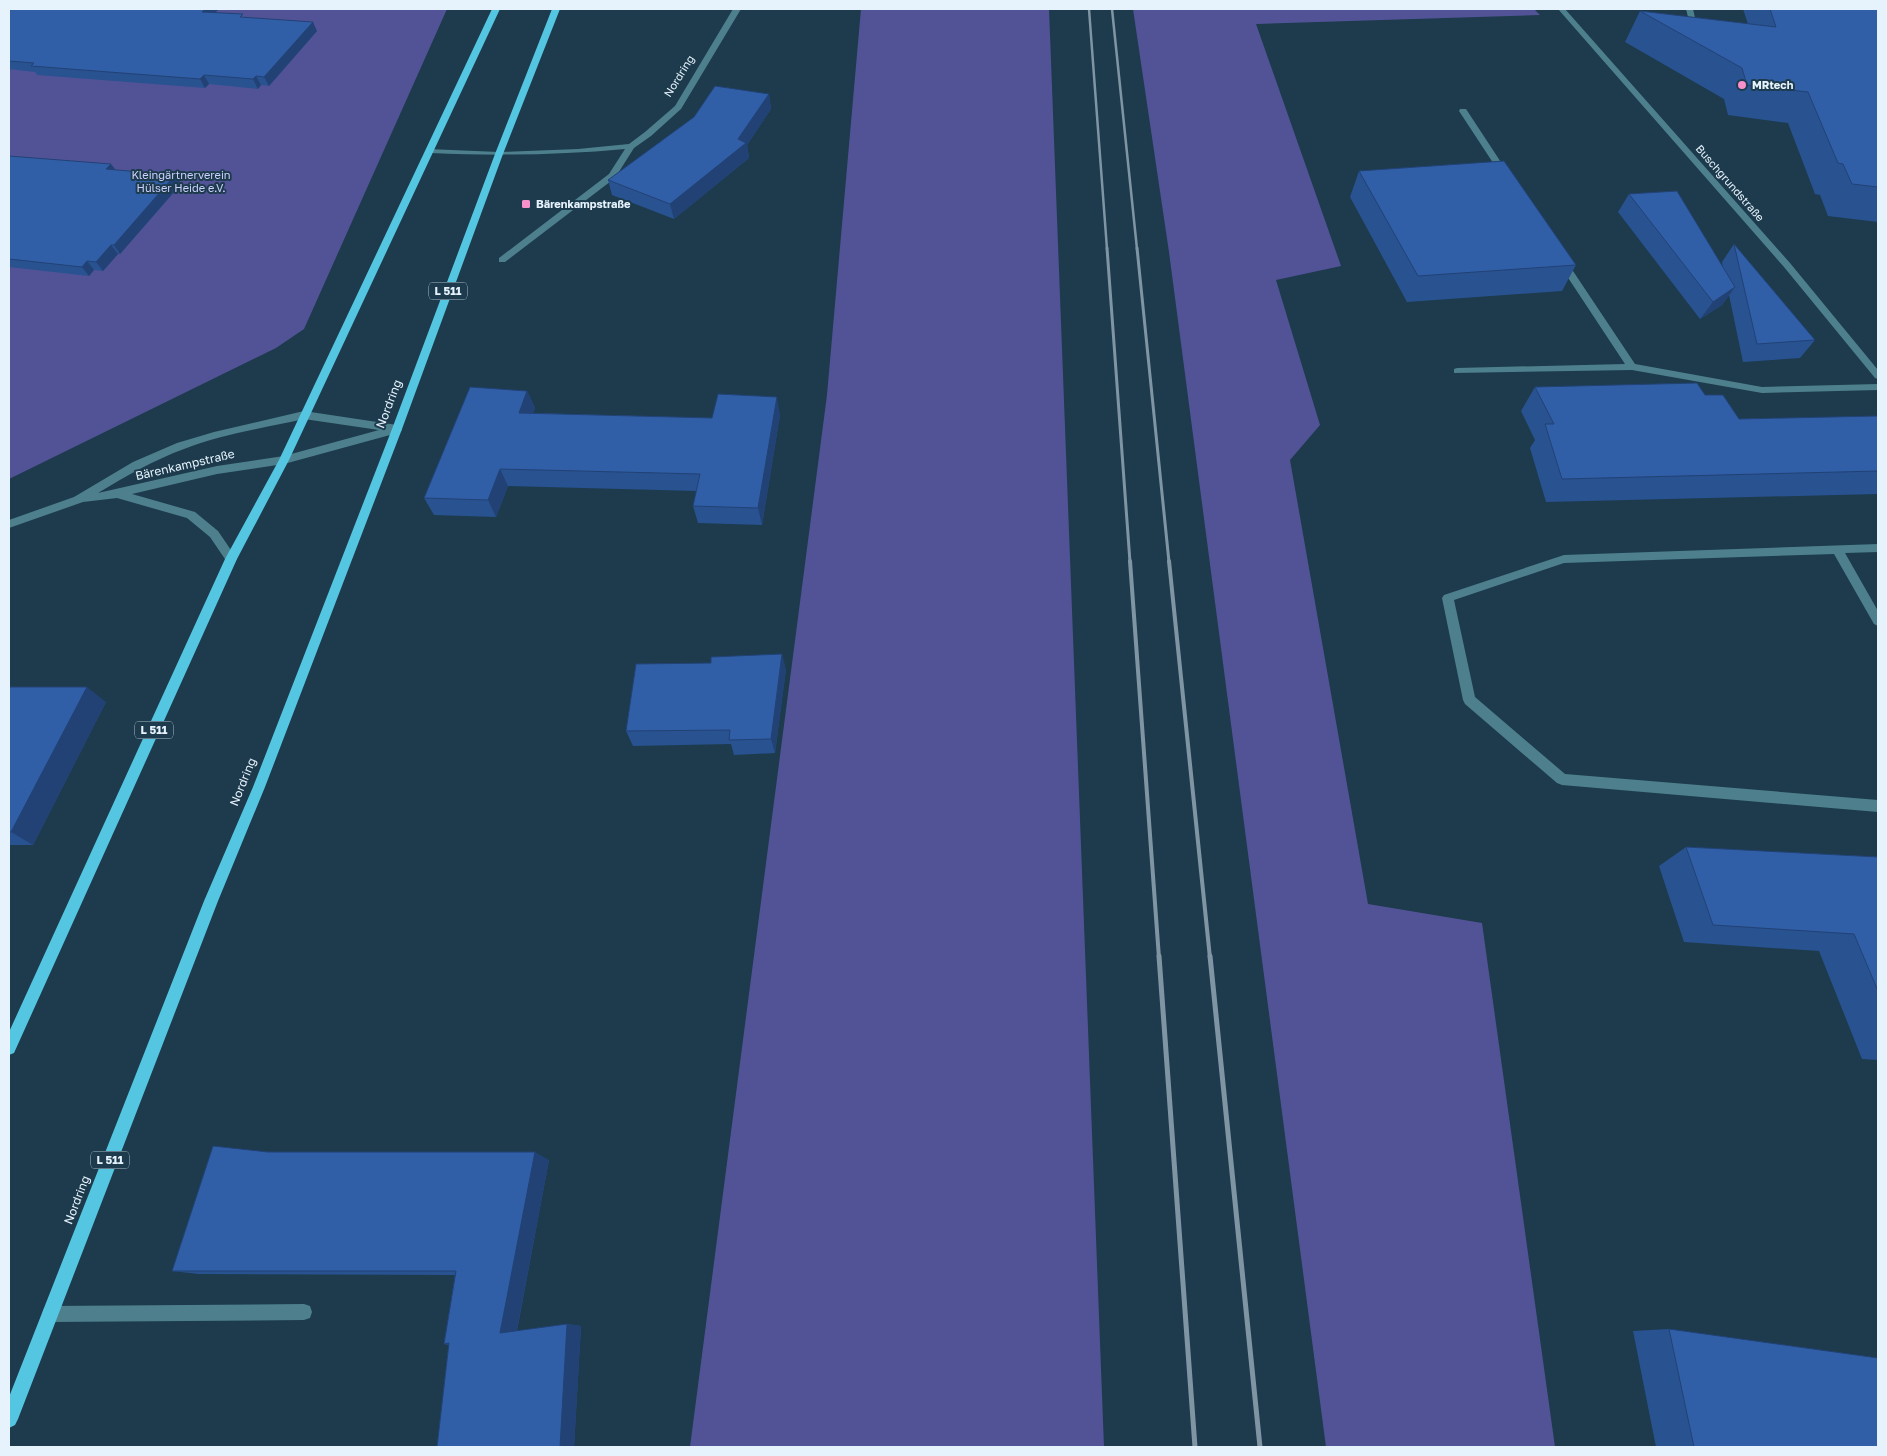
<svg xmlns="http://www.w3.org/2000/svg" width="1887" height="1456" font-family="'Golos Text',sans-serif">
<rect width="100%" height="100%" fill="#1d3b4d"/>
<!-- green -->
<g fill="#525397">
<path d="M 9,9 L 447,9 L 304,329 L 276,348 L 9,479 Z"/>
<path d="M 861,9 L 1049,9 L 1104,1447 L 690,1447 L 827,395 Z"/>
<path d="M 1133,9 L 1534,9 L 1540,15 L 1256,24 L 1341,266 L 1276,280 L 1320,425 L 1290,460 L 1368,904 L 1482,923 L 1555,1447 L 1326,1447 L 1169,252 Z"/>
</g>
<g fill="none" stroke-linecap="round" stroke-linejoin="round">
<!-- minor -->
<g fill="#4d808c" fill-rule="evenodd">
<path d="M 733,9 L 741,9 L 681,109 L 651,136 L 634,148 L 615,178 L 505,262 L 499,262 L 499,258 L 609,174 L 625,149 C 560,155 496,156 431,153 L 428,153 L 428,149 L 499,152 L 578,149 L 629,144 L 645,132 L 675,106 Z"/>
<path d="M 1558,9 L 1565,9 L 1790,263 L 1878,370 L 1878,379 L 1875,378 L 1784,267 Z"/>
<path d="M 1686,9 L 1693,9 L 1699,35 L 1692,33 Z"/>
<path d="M 1460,109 L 1466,109 L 1510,176 L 1509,178 L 1503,178 L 1459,111 Z"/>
<path d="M 1562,258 L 1565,259 L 1635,364 L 1762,387 L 1878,384 L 1878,390 L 1762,393 L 1632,370 L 1454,373 L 1454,369 L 1457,368 L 1625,364 L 1557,261 Z"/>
<path d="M 304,411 L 397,425 L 402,429 L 401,432 L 284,464 L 217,474 L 132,494 L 195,512 L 218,531 L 235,556 L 237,559 L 235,562 L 227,562 L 210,537 L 187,518 L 117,498 L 83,502 L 9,528 L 9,520 L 74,497 L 133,462 L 177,443 L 214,432 ZM 304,419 L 379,430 L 284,456 L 217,466 L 98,493 C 126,476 154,460 184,449 C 222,434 264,428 304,419 Z"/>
<path d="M 1878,544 L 1878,552 L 1845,553 L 1878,611 L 1878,626 L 1874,624 L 1834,554 L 1564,563 L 1454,600 L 1475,697 L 1565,774 L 1878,800 L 1878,812 L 1562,785 L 1557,783 L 1465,704 L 1463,700 L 1442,598 L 1444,595 L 1564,555 Z"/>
<path d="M 304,1304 L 310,1306 L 312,1312 L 310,1318 L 304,1320 L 50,1322 L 44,1320 L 42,1314 L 44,1308 L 50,1306 Z"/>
</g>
<!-- major -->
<g fill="#54c6e1" fill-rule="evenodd">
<path d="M 492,9 L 500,9 L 289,460 L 237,559 L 14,1053 L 9,1055 L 9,1032 L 225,559 L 279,460 Z"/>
<path d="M 552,9 L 560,9 L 503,154 L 402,429 L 265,787 L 218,901 L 18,1419 L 15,1425 L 9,1428 L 9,1397 L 204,901 L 253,787 L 392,429 L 495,154 Z"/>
</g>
<!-- rail-far3 -->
<g stroke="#8095a4" stroke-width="2.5">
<path d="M 1089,9 L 1107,249"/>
<path d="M 1112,9 L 1137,249"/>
</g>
<!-- rail-far2 -->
<g stroke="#8095a4" stroke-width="3">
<path d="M 1107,248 L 1130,562"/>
<path d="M 1137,248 L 1169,562"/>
</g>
<!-- rail-far1 -->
<g stroke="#8095a4" stroke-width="4">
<path d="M 1130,561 L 1159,958"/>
<path d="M 1169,561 L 1210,958"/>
</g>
<!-- rail -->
<g stroke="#8095a4" stroke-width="5">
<path d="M 1159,956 L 1195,1447"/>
<path d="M 1210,956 L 1260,1447"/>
</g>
</g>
<!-- wall -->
<g fill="#295290">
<path d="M 9,9 L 219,9 L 215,13 L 317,31 L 269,86 L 261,85 L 258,89 L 209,84 L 205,88 L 37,75 L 35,72 L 9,69 Z"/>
<path d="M 1743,9 L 1878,9 L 1878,222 L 1828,216 L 1820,195 L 1815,194 L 1788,123 L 1728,115 L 1724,99 L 1625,42 L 1640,11 L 1748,24 Z"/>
<path d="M 769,94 L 771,109 L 747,145 L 749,158 L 674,219 L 612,195 L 608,180 Z"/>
<path d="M 9,156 L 116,170 L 175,175 L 181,184 L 120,254 L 118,254 L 103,271 L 94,270 L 89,276 L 9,267 Z"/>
<path d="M 1359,171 L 1576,265 L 1562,291 L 1407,302 L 1350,197 Z"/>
<path d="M 1629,194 L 1723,268 L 1722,262 L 1734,244 L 1815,340 L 1800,358 L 1743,362 L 1729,295 L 1722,305 L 1700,319 L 1618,212 Z"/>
<path d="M 1535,387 L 1705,395 L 1739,419 L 1878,416 L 1878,494 L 1546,502 L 1530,448 L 1535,440 L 1521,411 Z"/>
<path d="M 527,391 L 535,408 L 533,413 L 712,418 L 780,415 L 762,525 L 698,523 L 693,506 L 697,491 L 508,486 L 496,517 L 434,515 L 424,498 Z"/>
<path d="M 786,669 L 775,753 L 734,755 L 731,744 L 633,746 L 626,731 Z"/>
<path d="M 9,687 L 106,702 L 33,845 L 9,845 Z"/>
<path d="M 1686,847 L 1878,857 L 1878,1060 L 1862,1059 L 1819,951 L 1684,942 L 1659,866 Z"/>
<path d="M 268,1152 L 549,1160 L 517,1331 L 567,1324 L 581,1326 L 574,1447 L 437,1447 L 449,1345 L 444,1344 L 455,1275 L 199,1274 L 172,1271 Z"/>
<path d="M 1669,1329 L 1878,1447 L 1656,1447 L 1633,1331 Z"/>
</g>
<!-- shaded-wall -->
<g fill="#224275">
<path d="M 205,9 L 219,9 L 206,21 L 202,12 Z"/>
<path d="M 313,22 L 317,31 L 269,86 L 264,77 Z"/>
<path d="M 204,75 L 209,84 L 205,88 L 200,79 Z"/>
<path d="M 256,76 L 261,85 L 258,89 L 253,79 Z"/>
<path d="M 769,94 L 771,109 L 747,145 L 749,158 L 674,219 L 670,204 L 738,139 Z"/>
<path d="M 111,164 L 118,173 L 106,169 Z"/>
<path d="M 175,175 L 181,184 L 120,254 L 114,245 Z"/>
<path d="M 111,245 L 118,254 L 103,271 L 96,262 Z"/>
<path d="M 87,261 L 94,270 L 89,276 L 82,267 Z"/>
<path d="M 1735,287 L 1722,305 L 1700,319 L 1713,302 Z"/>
<path d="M 527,391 L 535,408 L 527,431 L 519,413 Z"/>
<path d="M 777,397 L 780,415 L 762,525 L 758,508 Z"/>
<path d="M 500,469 L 508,486 L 496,517 L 488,500 Z"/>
<path d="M 782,654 L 786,669 L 775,753 L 771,739 Z"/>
<path d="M 87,687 L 106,702 L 33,845 L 11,832 Z"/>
<path d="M 535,1152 L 549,1160 L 516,1335 L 500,1333 Z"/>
<path d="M 567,1324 L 581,1326 L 574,1447 L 560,1447 Z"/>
</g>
<!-- building -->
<g fill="#305fa7" stroke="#224275">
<path d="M 9,9 L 205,9 L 202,12 L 243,14 L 240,17 L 313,22 L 264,77 L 256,76 L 253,79 L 204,75 L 200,79 L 31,66 L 34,63 L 9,61 Z"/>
<path d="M 1770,9 L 1878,9 L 1878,187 L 1852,184 L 1843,164 L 1838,163 L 1808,92 L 1747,85 L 1742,68 L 1640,11 L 1776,27 Z"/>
<path d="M 715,86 L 769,94 L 738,139 L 746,143 L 670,204 L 608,180 L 694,117 Z"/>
<path d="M 9,156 L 111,164 L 106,169 L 175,175 L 114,245 L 111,245 L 96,262 L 87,261 L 82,267 L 9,259 Z"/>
<path d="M 1504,161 L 1576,265 L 1418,276 L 1359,171 Z"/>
<path d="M 1677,191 L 1735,287 L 1713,302 L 1629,194 Z"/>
<path d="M 1734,244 L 1815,340 L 1757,344 Z"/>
<path d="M 1697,383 L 1705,395 L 1723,395 L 1739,419 L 1878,416 L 1878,471 L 1562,479 L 1545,424 L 1554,424 L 1535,387 Z"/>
<path d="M 470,387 L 527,391 L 519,413 L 712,418 L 718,394 L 777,397 L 758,508 L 693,506 L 700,474 L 500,469 L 488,500 L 424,498 Z"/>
<path d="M 782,654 L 771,739 L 729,740 L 730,730 L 626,731 L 636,664 L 711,663 L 711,657 Z"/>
<path d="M 9,687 L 87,687 L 11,832 L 9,832 Z"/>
<path d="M 1686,847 L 1878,857 L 1878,991 L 1854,934 L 1713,925 Z"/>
<path d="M 213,1146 L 268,1152 L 535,1152 L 500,1333 L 567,1324 L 560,1447 L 437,1447 L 449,1343 L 444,1344 L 456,1271 L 172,1271 Z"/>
<path d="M 1669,1329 L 1878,1358 L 1878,1447 L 1694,1447 Z"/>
</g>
<!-- markers -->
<g fill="#f890cb" stroke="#1d3b4d" stroke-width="2">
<circle cx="1742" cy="85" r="5"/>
<rect x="521" y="199" width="10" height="10" rx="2.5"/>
</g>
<g text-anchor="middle" stroke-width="4" stroke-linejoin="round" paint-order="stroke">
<!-- far-street labels -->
<g font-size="11" fill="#e6f3fd" stroke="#1d3b4d">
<text transform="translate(679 76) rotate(-58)" y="4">Nordring</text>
<text transform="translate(1730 183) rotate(49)" y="4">Buschgrundstraße</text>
</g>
<!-- far-poi labels -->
<g font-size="11" font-weight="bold" fill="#e6f3fd" stroke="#1d3b4d" text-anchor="start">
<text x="1752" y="89">MRtech</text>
<text x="536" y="208">Bärenkampstraße</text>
</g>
<!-- far-park labels -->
<g font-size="11" fill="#ccd0fd" stroke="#1d3b4d">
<text x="181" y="179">Kleingärtnerverein<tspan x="181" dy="13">Hülser Heide e.V.</tspan></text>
</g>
<!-- shield labels -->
<g fill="#1d3b4d" stroke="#aabcc8" stroke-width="1">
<rect x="429" y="282.5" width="38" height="17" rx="4"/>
<rect x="135" y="721.5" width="38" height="17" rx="4"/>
<rect x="91" y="1151.5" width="38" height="17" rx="4"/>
</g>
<g font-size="11" font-weight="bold" fill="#e6f3fd">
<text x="448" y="295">L 511</text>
<text x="154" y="734">L 511</text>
<text x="110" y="1164">L 511</text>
</g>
<!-- street labels -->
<g font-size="12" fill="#e6f3fd" stroke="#1d3b4d">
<text transform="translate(389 404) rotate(-69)" y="4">Nordring</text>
<text transform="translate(185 465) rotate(-13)" y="4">Bärenkampstraße</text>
<text transform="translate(243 782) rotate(-68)" y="4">Nordring</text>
<text transform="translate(77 1200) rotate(-69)" y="4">Nordring</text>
</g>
</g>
<!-- border -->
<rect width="1887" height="1456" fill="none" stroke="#e6f3fd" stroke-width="20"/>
</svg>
